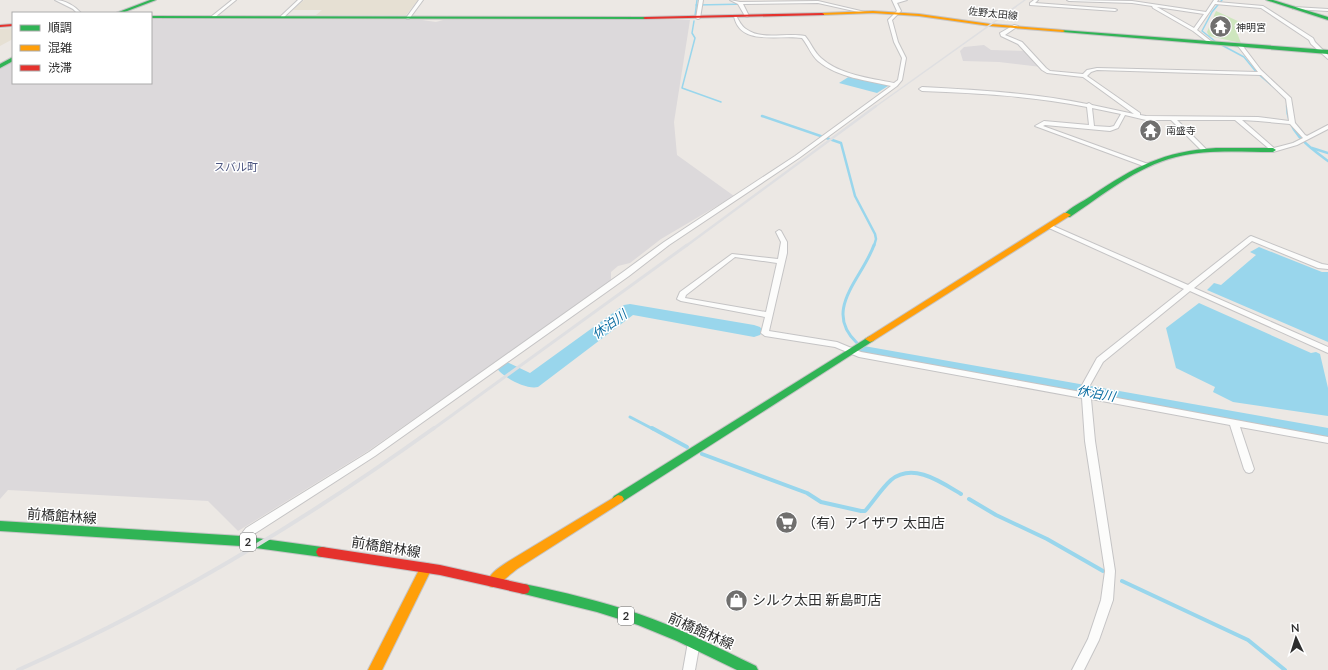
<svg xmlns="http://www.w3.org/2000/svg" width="1328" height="670" font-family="Lato,'Noto Sans JP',sans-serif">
<rect width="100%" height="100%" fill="#ece8e4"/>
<!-- industrial -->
<g fill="#dcd9db">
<path d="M 151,19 L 422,20 L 436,22 L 443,20 L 690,20 L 674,122 L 677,155 L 734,196 L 661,239 L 630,263 L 618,266 L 611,272 L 611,281 L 368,451 L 238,531 L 208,501 L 8,490 L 0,499 L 0,69 L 13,62 L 13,83 L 151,83 Z"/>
<path d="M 984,45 L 991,50 L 1028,51 L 1041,67 L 999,62 L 963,61 L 960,51 L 964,47 Z"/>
</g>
<!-- education -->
<g fill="#e6e0d3">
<path d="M 304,0 L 418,0 L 406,15 L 316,15 L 322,10 L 293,10 Z"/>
<path d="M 13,28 L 13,39 L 0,46 L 0,29 Z"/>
</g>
<!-- green -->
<path fill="#cee6be" d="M 1216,11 L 1242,23 L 1234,25 L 1241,43 L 1209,36 L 1207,32 Z"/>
<!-- water -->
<g fill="#99d6ec">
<path d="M 850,76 L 887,84 L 888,86 L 877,93 L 839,83 Z"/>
<path d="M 1259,247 L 1322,272 L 1328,272 L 1328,342 L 1207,290 L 1214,283 L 1221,285 L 1256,255 L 1250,252 Z"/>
<path d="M 1199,303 L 1311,353 L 1316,352 L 1320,354 L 1328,388 L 1328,416 L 1233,402 L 1213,392 L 1215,387 L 1176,368 L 1166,328 Z"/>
</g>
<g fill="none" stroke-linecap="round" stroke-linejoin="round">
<!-- stream-far3 -->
<g stroke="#99d6ec" stroke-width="1.5">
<path d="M 1222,0 L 1212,12 L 1202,31 L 1216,42 L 1244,57 L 1257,73 L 1277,90"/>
<path d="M 696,5 L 749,4"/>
<path d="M 695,16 L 697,0"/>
<path d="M 694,21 L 692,33 L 695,38 L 682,88 L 721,102"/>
<path d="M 1287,107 L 1287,103"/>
</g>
<!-- stream-far2 -->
<g stroke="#99d6ec" stroke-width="2.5">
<path d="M 1287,106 C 1287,132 1309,147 1328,161"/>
<path d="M 762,116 L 841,143 L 855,196 L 875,234 L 876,239 L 874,246"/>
<path d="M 1312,148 L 1328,153"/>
</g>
<!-- stream-far1 -->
<g stroke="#99d6ec" stroke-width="3">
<path d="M 857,343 C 822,310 862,279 874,245"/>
<path d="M 630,417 L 653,429"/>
</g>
<!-- stream -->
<g stroke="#99d6ec" stroke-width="4">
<path d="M 652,428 L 687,447"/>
<path d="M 702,454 L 807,493 L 821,502 L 861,511 L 865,511 C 874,501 881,489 891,480 C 913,462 941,482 961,494"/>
<path d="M 969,499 L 996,515 L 1047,539 L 1103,571"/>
<path d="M 1122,581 L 1248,640 L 1285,670"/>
</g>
<!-- river -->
<g fill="#99d6ec" fill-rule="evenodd">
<path d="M 630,304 L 754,325 L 760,327 L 763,331 L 760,335 L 754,337 L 633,315 L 538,387 C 526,390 502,377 496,367 L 498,363 L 505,361 L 530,373 L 624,305 Z"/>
<path d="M 864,346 L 1328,428 L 1328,442 L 857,356 L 855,352 L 857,348 Z"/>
</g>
<defs>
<g id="street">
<path d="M 55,0 C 65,0 75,6 81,13 L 77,13 L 73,9 Z"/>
<path d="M 232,0 L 236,0 L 214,18 L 212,18 L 212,16 Z"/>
<path d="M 298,0 L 302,0 L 283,18 L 281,18 L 281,16 Z"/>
<path d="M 419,0 L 423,0 L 409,19 L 407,19 L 406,18 Z"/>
<path d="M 699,0 L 703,0 L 700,18 L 698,19 L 696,18 Z"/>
<path d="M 730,0 L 740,2 L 818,1 L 865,12 L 863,13 L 818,3 L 743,4 L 749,16 L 747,17 L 745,16 L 738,4 Z"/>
<path d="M 892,0 L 907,0 L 897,3 L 901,11 L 892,20 L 898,42 L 906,58 L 902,80 L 897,86 L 799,158 L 669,245 L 629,276 L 375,456 L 254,534 C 249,539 245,547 237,544 L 236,541 L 246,528 L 369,452 L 623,272 L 664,242 L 795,156 L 891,86 C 867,80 838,78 818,61 C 811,55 808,45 802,38 C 780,34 740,47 734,16 L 736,16 C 739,20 741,26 746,29 C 762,41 786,32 805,36 C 811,43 814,52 821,58 C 840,75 870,78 894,83 L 898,80 L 902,58 L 894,42 L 888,20 L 897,11 Z"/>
<path d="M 1034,0 L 1038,0 L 1035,3 L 1115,9 L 1117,10 L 1115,11 L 1030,5 L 1030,3 Z"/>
<path d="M 1067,0 L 1132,1 L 1206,12 L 1214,0 L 1218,0 L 1217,2 L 1263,6 L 1313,38 L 1315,42 L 1328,55 L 1328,59 L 1311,44 L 1309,40 L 1261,8 L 1215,4 L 1197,30 L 1212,42 L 1212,44 L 1210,44 L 1193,31 L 1153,8 L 1152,6 L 1132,3 L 1069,1 ZM 1157,7 L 1204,14 L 1194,28 Z"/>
<path d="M 1294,7 L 1328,9 L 1328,11 L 1293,9 Z"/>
<path d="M 1014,25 L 1018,26 L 1005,35 L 1022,42 L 1046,68 L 1050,71 L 1083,74 L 1087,70 L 1097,68 L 1258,72 L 1238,46 L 1242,45 L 1261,70 L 1291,98 L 1295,123 L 1305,135 L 1307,136 L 1328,125 L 1328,129 L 1297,145 L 1273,152 L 1235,120 L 1177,120 L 1207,150 L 1204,152 L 1202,151 L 1171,120 L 1146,120 L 1125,115 L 1118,128 L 1110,131 L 1045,125 L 1043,126 L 1148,164 L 1149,165 L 1146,167 L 1035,126 L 1044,121 L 1089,125 L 1087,107 C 1032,96 977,93 922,91 L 919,89 L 922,87 C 977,90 1033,93 1087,104 L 1089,103 L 1092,105 L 1134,114 L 1083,77 L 1047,73 L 1042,70 L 1018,44 L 1001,36 L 1000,33 ZM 1097,70 L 1261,75 L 1286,99 L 1289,121 L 1258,117 L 1146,116 L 1140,115 L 1140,113 L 1087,76 L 1091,72 ZM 1092,108 L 1121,114 L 1114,126 L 1110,127 L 1094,126 ZM 1242,120 L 1258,121 L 1290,124 L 1303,138 L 1293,143 L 1274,148 Z"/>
<path d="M 1051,225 L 1188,285 L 1249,237 L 1251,236 L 1322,264 L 1328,265 L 1328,269 L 1318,268 L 1252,241 L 1194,288 L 1328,347 L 1328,353 L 1190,291 L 1103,362 L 1089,387 L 1090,393 L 1328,437 L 1328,443 L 1240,427 L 1254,469 L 1252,472 L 1249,473 L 1246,472 L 1244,469 L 1230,425 L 1091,399 L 1095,441 L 1115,571 L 1113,600 L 1099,640 L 1084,670 L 1072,670 L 1088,639 L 1101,600 L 1105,571 L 1085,441 L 1082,398 L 859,357 L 835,347 L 765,336 L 761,333 L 765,317 L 681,301 L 677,299 L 680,292 L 732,254 L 778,259 L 781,242 L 776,232 L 779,230 L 781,231 L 787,242 L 787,253 L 769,331 L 837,342 L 861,352 L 1081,392 L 1081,387 L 1097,358 L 1184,289 L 1049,228 L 1049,226 ZM 735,257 L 777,263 L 766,312 L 685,298 L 686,295 Z"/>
<path d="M 694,637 L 698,638 L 700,642 L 695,670 L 683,670 L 688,642 L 690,638 Z"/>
</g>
<g id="fast">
<path d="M 150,0 L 156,0 L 122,13 L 116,13 Z"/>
<path d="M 1266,0 L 1273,0 L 1328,17 L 1328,20 Z"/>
<path d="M 151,16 L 645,17 L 647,18 L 645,19 L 151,18 Z"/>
<path d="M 1061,30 L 1328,50 L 1328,54 L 1063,32 L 1061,31 Z"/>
<path d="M 13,57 L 13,61 L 0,68 L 0,64 Z"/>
<path d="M 1216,148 L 1273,148 L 1276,150 L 1273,152 C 1241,152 1207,149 1176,157 C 1136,167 1103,195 1070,217 L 1067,217 L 1063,215 C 1071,207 1082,202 1091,196 C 1134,167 1164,151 1216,148 Z"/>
<path d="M 870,336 L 875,339 L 873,341 L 622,502 L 618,503 L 614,502 L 612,499 L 614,496 Z"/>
<path d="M 0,521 L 241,536 L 322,547 L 326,548 L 328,552 L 326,556 L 322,557 L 241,546 L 0,531 Z"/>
<path d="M 524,584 C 563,592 601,601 639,614 C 679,628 717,647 756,666 L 758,670 L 737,670 L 677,641 L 638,625 L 597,612 L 520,593 L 518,589 L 520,585 Z"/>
</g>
<g id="slow">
<path d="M 873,11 L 919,14 L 990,24 L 1063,30 L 1065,31 L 1063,32 L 990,26 L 919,16 L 873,13 L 822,15 L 820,14 L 822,13 Z"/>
<path d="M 1064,213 L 1067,213 L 1071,215 L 873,341 L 870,342 L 865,339 Z"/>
<path d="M 618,495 L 622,496 L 624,499 L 622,502 L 517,569 C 513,572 497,586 495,586 C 492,588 492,587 489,586 L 487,582 C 491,572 500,567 509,561 Z"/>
<path d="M 426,563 L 430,564 L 432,568 L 382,670 L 368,670 L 422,564 Z"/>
</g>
<g id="jam">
<path d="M 822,13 L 824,14 L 824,15 L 645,19 L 643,18 L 645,17 Z"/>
<path d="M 13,24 L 13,26 L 0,27 L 0,25 Z"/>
<path d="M 322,547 L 440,565 L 524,584 L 528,585 L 530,589 L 528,593 L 524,594 L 440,575 L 322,557 L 318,556 L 316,552 L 318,548 Z"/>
</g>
</defs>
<!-- street casing -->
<use href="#street" stroke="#c5c4c5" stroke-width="2"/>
<!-- fast casing -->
<use href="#fast" stroke="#c5c4c5" stroke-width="2"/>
<!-- slow casing -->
<use href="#slow" stroke="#c5c4c5" stroke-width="2"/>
<!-- jam casing -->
<use href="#jam" stroke="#c5c4c5" stroke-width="2"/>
<!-- street -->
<use href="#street" fill="#fcfcfb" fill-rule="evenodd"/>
<!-- fast -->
<use href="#fast" fill="#30b455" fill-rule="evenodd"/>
<!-- slow -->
<use href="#slow" fill="#ff9f0a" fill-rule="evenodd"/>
<!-- jam -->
<use href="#jam" fill="#e5322d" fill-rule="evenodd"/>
<!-- rail-far3 -->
<path stroke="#dfdfe1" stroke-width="1.5" d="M 875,107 L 1025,0"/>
<!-- rail-far2 -->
<path stroke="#dfdfe1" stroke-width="2.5" d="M 686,246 L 876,106"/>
<!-- rail-far1 -->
<path stroke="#dfdfe1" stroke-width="3" d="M 433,429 L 687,245"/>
<!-- rail -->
<path stroke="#dfdfe1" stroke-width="4" d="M 18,670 C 166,605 303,522 434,428"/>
</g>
<!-- icons -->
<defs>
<symbol id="temple-disc" viewBox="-11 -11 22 22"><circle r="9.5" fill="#706f6e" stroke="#fff"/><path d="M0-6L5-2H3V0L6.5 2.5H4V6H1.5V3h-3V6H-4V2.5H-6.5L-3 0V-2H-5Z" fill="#fff"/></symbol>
<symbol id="supermarket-disc" viewBox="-11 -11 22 22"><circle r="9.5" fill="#706f6e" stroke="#fff"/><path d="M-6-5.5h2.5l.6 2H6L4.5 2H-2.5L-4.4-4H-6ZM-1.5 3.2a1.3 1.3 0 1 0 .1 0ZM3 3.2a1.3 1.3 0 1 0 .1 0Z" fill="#fff"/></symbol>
<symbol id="shop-disc" viewBox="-11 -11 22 22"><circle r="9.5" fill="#706f6e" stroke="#fff"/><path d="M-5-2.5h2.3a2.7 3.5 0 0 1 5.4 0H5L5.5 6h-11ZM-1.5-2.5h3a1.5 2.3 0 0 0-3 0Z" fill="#fff"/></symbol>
</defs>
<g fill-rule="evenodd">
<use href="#temple-disc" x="1208" y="14" width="25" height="25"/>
<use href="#temple-disc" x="1138" y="118" width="25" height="25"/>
<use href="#supermarket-disc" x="774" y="510" width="25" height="25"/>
<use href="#shop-disc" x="724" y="588" width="25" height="25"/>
</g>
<g text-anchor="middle" stroke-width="3" stroke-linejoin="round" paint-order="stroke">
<!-- far-street labels -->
<g font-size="10" fill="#2e2e2e" stroke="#fff">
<text transform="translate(993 13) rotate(6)" y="4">佐野太田線</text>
</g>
<!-- far-poi labels -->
<g font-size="10" fill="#2e2e2e" stroke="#fff" text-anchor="start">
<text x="1236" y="31">神明宮</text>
<text x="1166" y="134">南盛寺</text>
</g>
<!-- far-neighbourhood labels -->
<g font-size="11" fill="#4d5680" stroke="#fff">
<text x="236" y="171">スバル町</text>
</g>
<!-- shield labels -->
<g fill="#fff" stroke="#6d6d6d" stroke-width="1">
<rect x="240" y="533" width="16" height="18" rx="3"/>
<rect x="618" y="607" width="16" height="18" rx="3"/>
</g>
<g font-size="11" font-weight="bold" fill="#2e2e2e">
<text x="248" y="546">2</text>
<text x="626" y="620">2</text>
</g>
<!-- water labels -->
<g font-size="13" font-style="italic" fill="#0d6fa3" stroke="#fff">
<text transform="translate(609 324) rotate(-36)" y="5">休泊川</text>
<text transform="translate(1096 393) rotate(10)" y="5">休泊川</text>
</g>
<!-- near-street labels -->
<g font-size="14" fill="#2e2e2e" stroke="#fff">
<text transform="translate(62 516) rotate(4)" y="5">前橋館林線</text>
<text transform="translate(386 547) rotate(9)" y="5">前橋館林線</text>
<text transform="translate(701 631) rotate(24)" y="5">前橋館林線</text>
</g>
<!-- near-poi labels -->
<g font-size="14" fill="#2e2e2e" stroke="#fff" text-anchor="start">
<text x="802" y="528">（有）アイザワ 太田店</text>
<text x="752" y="605">シルク太田 新島町店</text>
</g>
</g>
<!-- legend -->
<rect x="12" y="12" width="140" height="72" fill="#ffffff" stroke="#ababab"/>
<rect x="20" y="25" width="20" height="6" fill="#30b455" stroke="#ababab"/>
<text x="48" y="32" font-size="12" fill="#2e2e2e">順調</text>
<rect x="20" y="45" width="20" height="6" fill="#ff9f0a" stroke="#ababab"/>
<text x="48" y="52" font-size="12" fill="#2e2e2e">混雑</text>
<rect x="20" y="65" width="20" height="6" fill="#e5322d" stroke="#ababab"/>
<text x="48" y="72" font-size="12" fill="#2e2e2e">渋滞</text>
<!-- north arrow -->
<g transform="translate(1296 638) rotate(356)" stroke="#ffffff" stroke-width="3" paint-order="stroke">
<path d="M0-3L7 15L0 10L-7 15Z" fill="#2e2e2e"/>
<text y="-6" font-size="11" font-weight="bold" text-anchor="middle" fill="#2e2e2e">N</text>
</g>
</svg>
